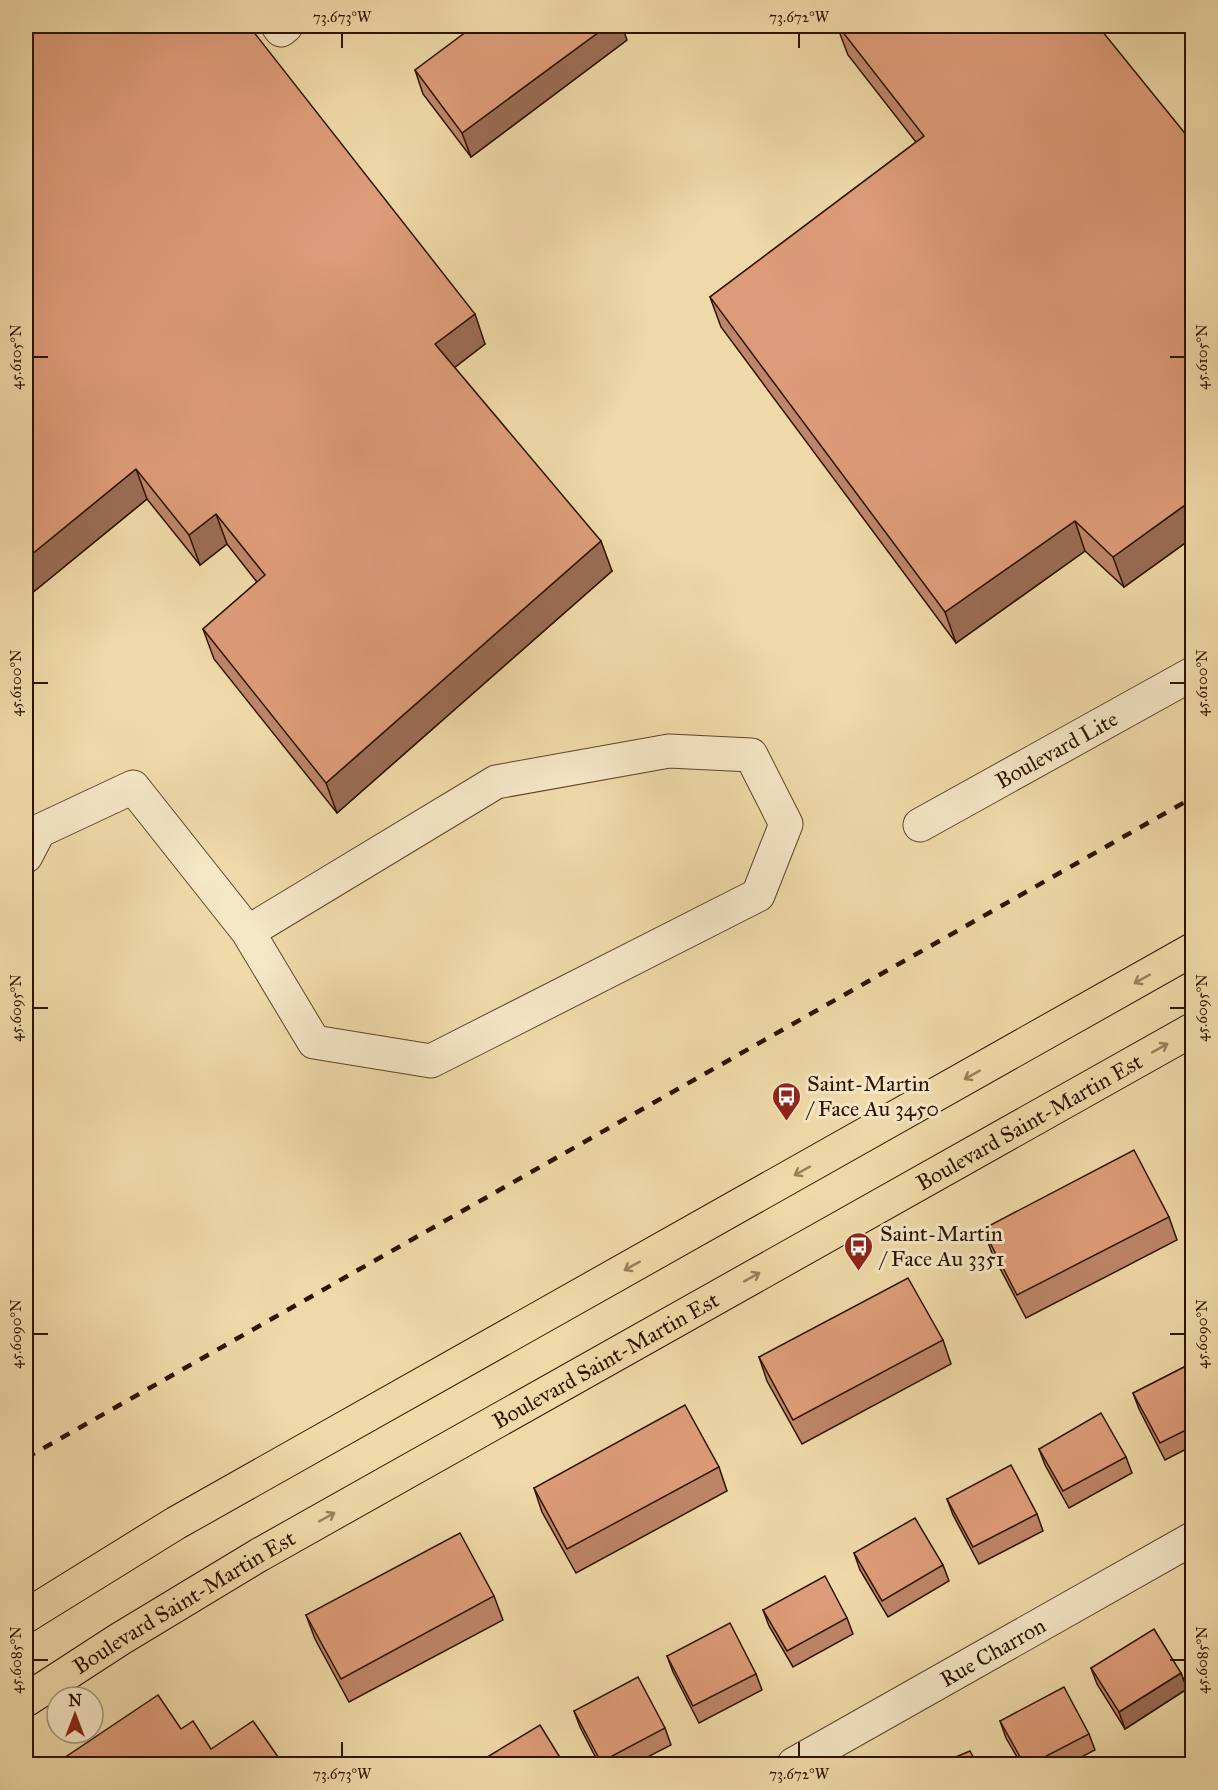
<svg xmlns="http://www.w3.org/2000/svg" width="1218" height="1790" font-family="'IM FELL Great Primer',serif">
<rect width="100%" height="100%" fill="#efd9a8"/>
<filter id="stains"><feTurbulence type="fractalNoise" baseFrequency=".00333" numOctaves="4"/><feColorMatrix values="0 0 0 0 .2 0 0 0 0 .09 0 0 0 0 .02 0 0 0 .5 -.17"/></filter>
<radialGradient id="worn" r=".72"><stop offset=".6" stop-color="#630" stop-opacity="0"/><stop offset="1" stop-color="#630" stop-opacity=".3"/></radialGradient>
<g fill="none" stroke-linecap="round" stroke-linejoin="round">
<defs>
<g id="minor">
<path d="M 278,26 L 281,30 L 286,26"/>
<path id="s1" d="M 920,825 L 1192,674"/>
<path d="M 26,856 L 39,831 L 133,787 L 248,932 L 314,1042 L 431,1061 L 758,895 L 786,824 L 751,755 L 669,751 L 496,782 L 248,932"/>
<path id="s2" d="M 794,1764 L 1192,1539"/>
</g>
<g id="major">
<path d="M 26,1616 L 176,1523 L 1192,950"/>
<path id="s3" d="M 26,1700 L 120,1639 L 259,1555 L 1192,1030"/>
</g>
</defs>
<!-- minor casing -->
<use href="#minor" stroke="#5e442a" stroke-width="35"/>
<!-- major casing -->
<use href="#major" stroke="#2d1300" stroke-width="35"/>
<!-- minor -->
<use href="#minor" stroke="#f5e6c6" stroke-width="33"/>
<!-- major -->
<use href="#major" stroke="#efd9a8" stroke-width="33"/>
<!-- rail -->
<path stroke="#2d1300" stroke-width="4.5" stroke-dasharray="10 10" stroke-linecap="butt" d="M 26,1458 L 1192,798"/>
</g>
<!-- wall -->
<g fill="#be8668" stroke="#2d1300" stroke-width="1.5">
<path d="M 26,26 L 485,344 L 454,368 L 612,571 L 337,813 L 214,659 L 203,629 L 257,582 L 227,544 L 200,565 L 147,499 L 26,598 Z"/>
<path d="M 837,26 L 1192,142 L 1192,538 L 1124,587 L 1085,551 L 956,643 L 721,327 L 710,297 L 916,142 L 848,55 Z"/>
<path d="M 627,40 L 471,157 L 423,94 L 415,70 Z"/>
<path d="M 1169,1217 L 1177,1240 L 1026,1318 L 992,1253 L 983,1229 Z"/>
<path d="M 943,1340 L 951,1364 L 802,1444 L 767,1381 L 759,1357 Z"/>
<path d="M 1192,1363 L 1192,1446 L 1165,1460 L 1139,1409 L 1133,1393 Z"/>
<path d="M 1039,1449 L 1126,1457 L 1132,1473 L 1069,1508 L 1045,1465 Z"/>
<path d="M 719,1467 L 727,1491 L 576,1573 L 542,1512 L 534,1488 Z"/>
<path d="M 947,1499 L 1037,1514 L 1043,1531 L 979,1564 L 953,1515 Z"/>
<path d="M 854,1553 L 943,1565 L 949,1581 L 888,1617 L 860,1570 Z"/>
<path d="M 494,1596 L 503,1620 L 349,1702 L 315,1639 L 306,1615 Z"/>
<path d="M 763,1610 L 847,1618 L 853,1634 L 793,1667 L 769,1626 Z"/>
<path d="M 667,1656 L 756,1674 L 762,1690 L 699,1723 L 673,1672 Z"/>
<path d="M 1091,1668 L 1181,1673 L 1187,1689 L 1125,1729 L 1097,1684 Z"/>
<path d="M 574,1711 L 665,1728 L 671,1745 L 634,1764 L 599,1764 L 580,1727 Z"/>
<path d="M 1000,1721 L 1089,1734 L 1095,1750 L 1068,1764 L 1021,1764 L 1006,1738 Z"/>
</g>
<!-- shaded-wall -->
<g fill="#9b6d55" stroke="#2d1300" stroke-width="1.5">
<path d="M 607,26 L 622,26 L 627,40 L 471,157 L 462,133 Z"/>
<path d="M 475,314 L 485,344 L 446,374 L 435,344 Z"/>
<path d="M 136,469 L 147,499 L 26,598 L 26,559 Z"/>
<path d="M 1192,500 L 1192,538 L 1124,587 L 1113,557 Z"/>
<path d="M 216,514 L 227,544 L 200,565 L 189,535 Z"/>
<path d="M 1075,521 L 1085,551 L 956,643 L 945,612 Z"/>
<path d="M 601,541 L 612,571 L 337,813 L 326,783 Z"/>
<path d="M 1181,1673 L 1187,1689 L 1125,1729 L 1119,1712 Z"/>
</g>
<!-- building -->
<g fill="#dd9c79" stroke="#2d1300" stroke-width="1.5">
<path d="M 26,26 L 249,26 L 475,314 L 435,344 L 601,541 L 326,783 L 203,629 L 265,575 L 216,514 L 189,535 L 136,469 L 26,559 Z"/>
<path d="M 474,26 L 607,26 L 462,133 L 415,70 Z"/>
<path d="M 838,26 L 1098,26 L 1192,142 L 1192,500 L 1113,557 L 1075,521 L 945,612 L 710,297 L 924,136 Z"/>
<path d="M 1134,1150 L 1169,1217 L 1017,1295 L 983,1229 Z"/>
<path d="M 908,1278 L 943,1340 L 793,1420 L 759,1357 Z"/>
<path d="M 1192,1363 L 1192,1427 L 1160,1443 L 1133,1393 Z"/>
<path d="M 685,1405 L 719,1467 L 567,1549 L 534,1488 Z"/>
<path d="M 1101,1413 L 1126,1457 L 1063,1491 L 1039,1449 Z"/>
<path d="M 1011,1465 L 1037,1514 L 973,1547 L 947,1499 Z"/>
<path d="M 915,1518 L 943,1565 L 882,1601 L 854,1553 Z"/>
<path d="M 460,1533 L 494,1596 L 341,1679 L 306,1615 Z"/>
<path d="M 825,1576 L 847,1618 L 787,1651 L 763,1610 Z"/>
<path d="M 1192,1602 L 1192,1612 L 1188,1605 Z"/>
<path d="M 730,1623 L 756,1674 L 693,1706 L 667,1656 Z"/>
<path d="M 1154,1629 L 1181,1673 L 1119,1712 L 1091,1668 Z"/>
<path d="M 638,1677 L 665,1728 L 601,1762 L 574,1711 Z"/>
<path d="M 1064,1687 L 1089,1734 L 1031,1764 L 1024,1764 L 1000,1721 Z"/>
<path d="M 158,1695 L 181,1729 L 193,1721 L 211,1749 L 253,1721 L 283,1764 L 55,1764 Z"/>
<path d="M 540,1725 L 564,1764 L 480,1764 L 479,1762 Z"/>
<path d="M 970,1751 L 977,1764 L 939,1764 Z"/>
</g>
<!-- one-way arrows -->
<defs><path id="oneway-shaft" d="M-6 0H5M1.5-3L5.5 0L1.5 3" fill="none" stroke-width="1.6" stroke-linecap="round" stroke-linejoin="round" transform="scale(1.5)"/></defs>
<g stroke="#98805c">
<use href="#oneway-shaft" transform="translate(1142 979) rotate(151)"/>
<use href="#oneway-shaft" transform="translate(1160 1048) rotate(-29)"/>
<use href="#oneway-shaft" transform="translate(972 1075) rotate(151)"/>
<use href="#oneway-shaft" transform="translate(802 1171) rotate(151)"/>
<use href="#oneway-shaft" transform="translate(632 1266) rotate(151)"/>
<use href="#oneway-shaft" transform="translate(752 1277) rotate(-29)"/>
<use href="#oneway-shaft" transform="translate(327 1517) rotate(-29)"/>
</g>
<!-- ticks -->
<path fill="none" stroke="#2d1300" stroke-width="2" d="M 342,33 L 342,48M 799,33 L 799,48M 33,357 L 48,357M 1170,357 L 1185,357M 33,683 L 48,683M 1170,683 L 1185,683M 33,1008 L 48,1008M 1170,1008 L 1185,1008M 33,1334 L 48,1334M 1170,1334 L 1185,1334M 33,1660 L 48,1660M 1170,1660 L 1185,1660M 342,1742 L 342,1757M 799,1742 L 799,1757"/>
<!-- icons -->
<defs>
<symbol id="bus-pin" viewBox="-11 -11 22 30"><path d="M0 17L-7.5 6A9.5 9.5 0 1 1 7.5 6Z" fill="#8f2418" stroke="#f5e6c6"/><path d="M-5-6H5V4H4V6H2V4H-2V6H-4V4H-5ZM-3.5-4V0h7V-4ZM-3.5 1.2v1.5H-2V1.2ZM2 1.2v1.5H3.5V1.2Z" fill="#fff"/></symbol>
</defs>
<g fill-rule="evenodd">
<use href="#bus-pin" x="770" y="1080" width="33" height="45"/>
<use href="#bus-pin" x="842" y="1230" width="33" height="45"/>
</g>
<g text-anchor="middle" stroke-width="6" stroke-linejoin="round" paint-order="stroke">
<!-- street labels -->
<g font-size="22" fill="#2d1300" stroke="#f5e6c6">
<text dy="8" stroke="none"><textPath href="#s1" startOffset="156">Boulevard Lite</textPath></text>
<text dy="8" stroke="none"><textPath href="#s3" startOffset="1158">Boulevard Saint-Martin Est</textPath></text>
<text dy="8" stroke="none"><textPath href="#s3" startOffset="672">Boulevard Saint-Martin Est</textPath></text>
<text dy="8" stroke="none"><textPath href="#s3" startOffset="186">Boulevard Saint-Martin Est</textPath></text>
<text dy="8" stroke="none"><textPath href="#s2" startOffset="228">Rue Charron</textPath></text>
</g>
<!-- poi labels -->
<g font-size="22" fill="#2d1300" stroke="#f5e6c6" text-anchor="start">
<text x="807" y="1091">Saint-Martin<tspan x="807" dy="25">/ Face Au 3450</tspan></text>
<text x="880" y="1241">Saint-Martin<tspan x="880" dy="25">/ Face Au 3351</tspan></text>
</g>
</g>
<!-- margin -->
<rect width="1218" height="1790" fill="none" stroke="#efd9a8" stroke-width="66"/>
<!-- north arrow -->
<g transform="translate(75 1715)"><circle r="28" fill="#f5e6c6" stroke="#a59277" stroke-width="1.5"/>
<path d="M0-4.5L10 22L0 15L-10 22Z" fill="#8f2418"/>
<text y="-9" font-size="16" font-weight="bold" text-anchor="middle" fill="#2d1300">N</text>
</g>
<rect x="33" y="33" width="1152" height="1724" fill="none" stroke="#2d1300" stroke-width="2"/>
<g font-size="15" text-anchor="middle" fill="#2d1300">
<text x="342" y="22">73.673°W</text>
<text x="799" y="22">73.672°W</text>
<text transform="translate(16 357) rotate(-90)" y="5">45.6105°N</text>
<text transform="translate(1202 357) rotate(-90)" y="5">45.6105°N</text>
<text transform="translate(16 683) rotate(-90)" y="5">45.6100°N</text>
<text transform="translate(1202 683) rotate(-90)" y="5">45.6100°N</text>
<text transform="translate(16 1008) rotate(-90)" y="5">45.6095°N</text>
<text transform="translate(1202 1008) rotate(-90)" y="5">45.6095°N</text>
<text transform="translate(16 1334) rotate(-90)" y="5">45.6090°N</text>
<text transform="translate(1202 1334) rotate(-90)" y="5">45.6090°N</text>
<text transform="translate(16 1660) rotate(-90)" y="5">45.6085°N</text>
<text transform="translate(1202 1660) rotate(-90)" y="5">45.6085°N</text>
<text x="342" y="1779">73.673°W</text>
<text x="799" y="1779">73.672°W</text>
</g>
<rect width="100%" height="100%" filter="url(#stains)"/>
<rect width="100%" height="100%" fill="url(#worn)"/>
</svg>
